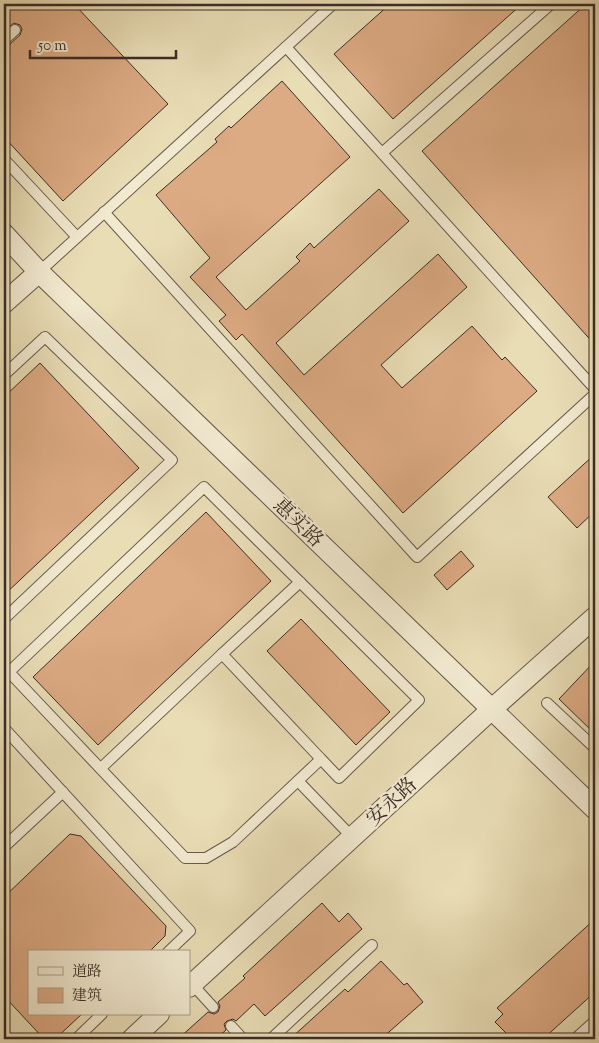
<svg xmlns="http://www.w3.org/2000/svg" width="599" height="1043" font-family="'Sorts Mill Goudy','Noto Serif SC',serif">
<rect width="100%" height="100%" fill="#e9ddb6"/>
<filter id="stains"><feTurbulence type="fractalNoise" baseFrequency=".004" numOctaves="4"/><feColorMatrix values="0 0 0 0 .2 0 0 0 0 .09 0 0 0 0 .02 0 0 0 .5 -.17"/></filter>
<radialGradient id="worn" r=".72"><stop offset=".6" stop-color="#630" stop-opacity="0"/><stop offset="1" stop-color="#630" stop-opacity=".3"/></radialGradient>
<!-- building -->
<g fill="#dcaa83" stroke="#3c2d26">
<path d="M 4,4 L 74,4 L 168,104 L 63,201 L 4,137 L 4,47 L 9,45 L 20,35 L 22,29 L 20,25 L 14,23 L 4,31 Z"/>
<path d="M 390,4 L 522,4 L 393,119 L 334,54 Z"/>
<path d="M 586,4 L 595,4 L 595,345 L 422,151 Z"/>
<path d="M 282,81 L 350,157 L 216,277 L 246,310 L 300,261 L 296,257 L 310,243 L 314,248 L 379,189 L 409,221 L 276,343 L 304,375 L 438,254 L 467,287 L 381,365 L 402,388 L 472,326 L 502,360 L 505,357 L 537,391 L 403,513 L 242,334 L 236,340 L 219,321 L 226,315 L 190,277 L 210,258 L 156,195 L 217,142 L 215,139 L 229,126 L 231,128 Z"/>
<path d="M 40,363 L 139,468 L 4,595 L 4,397 Z"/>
<path d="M 595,454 L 595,511 L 577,528 L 548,497 Z"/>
<path d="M 206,512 L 271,581 L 98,745 L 33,677 Z"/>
<path d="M 461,551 L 474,566 L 447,590 L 434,575 Z"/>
<path d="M 301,619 L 390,712 L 356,745 L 267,651 Z"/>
<path d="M 595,661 L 595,734 L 559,699 Z"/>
<path d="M 70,834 L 81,836 L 166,926 L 165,936 L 149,952 L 29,952 L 29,1014 L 82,1014 L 55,1039 L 44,1039 L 4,996 L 4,897 Z"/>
<path d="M 322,903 L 339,922 L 348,913 L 362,929 L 265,1016 L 254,1004 L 236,1021 L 233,1019 L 227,1021 L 224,1024 L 226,1030 L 216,1039 L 178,1039 L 208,1012 L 214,1014 L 218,1012 L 220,1006 L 218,1002 L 245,978 L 243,976 Z"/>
<path d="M 595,919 L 595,992 L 543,1039 L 512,1039 L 495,1022 L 503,1014 L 497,1008 Z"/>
<path d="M 381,961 L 404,985 L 407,983 L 423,1002 L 381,1039 L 290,1039 L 345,989 L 348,992 Z"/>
</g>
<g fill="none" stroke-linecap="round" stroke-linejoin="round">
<defs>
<g id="lane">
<path d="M 4,40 L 15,30"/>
<path d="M 286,47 L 595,389"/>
<path d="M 382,153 L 551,4"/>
<path d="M 4,159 L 77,237"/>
<path d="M 104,212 L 417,557 L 595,394"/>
<path d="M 39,272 L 333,4"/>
<path d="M 4,375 L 45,337 L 172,460 L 4,619"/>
<path d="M 222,654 L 300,582"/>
<path d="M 547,703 L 595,748"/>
<path d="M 4,728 L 190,931 L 168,952"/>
<path d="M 101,768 L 222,654 L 321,759 L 233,842 L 206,858 L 185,858 L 9,672 L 204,487 L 419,700 L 339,778 L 321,759"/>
<path d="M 298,781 L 352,837"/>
<path d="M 4,847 L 63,792"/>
<path d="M 192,984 L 213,1007"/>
<path d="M 231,1026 L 243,1039"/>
<path d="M 4,1035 L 8,1039"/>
<path d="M 76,1039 L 102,1014"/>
<path d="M 271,1039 L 372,945"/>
<path d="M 575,1039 L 595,1021"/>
</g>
<g id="street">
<path d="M 4,234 L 39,272 L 595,809"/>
<path d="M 4,303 L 39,272"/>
<path d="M 189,987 L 492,709 L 595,617"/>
<path d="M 132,1039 L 159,1014"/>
</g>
</defs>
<!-- lane casing -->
<use href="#lane" stroke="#67594a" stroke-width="12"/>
<!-- street casing -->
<use href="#street" stroke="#67594a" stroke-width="22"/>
<!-- lane -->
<use href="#lane" stroke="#f1e9d0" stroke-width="10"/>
<!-- street -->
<use href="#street" stroke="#f1e9d0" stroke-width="20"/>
</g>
<g text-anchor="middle" stroke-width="4.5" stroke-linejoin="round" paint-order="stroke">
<!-- street labels -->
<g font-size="20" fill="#3c2d26" stroke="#f1e9d0">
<text transform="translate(299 522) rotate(44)" y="7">惠实路</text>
<text transform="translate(391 801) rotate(-43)" y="7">安永路</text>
</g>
</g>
<!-- margin -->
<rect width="599" height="1043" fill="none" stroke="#e9ddb6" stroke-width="20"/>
<rect x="5" y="5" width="589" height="1033" fill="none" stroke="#3c2d26" stroke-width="2.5"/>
<rect x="10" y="10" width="579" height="1023" fill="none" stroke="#3c2d26"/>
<!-- legend -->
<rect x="28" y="950" width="162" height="65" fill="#f1e9d0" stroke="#a99e8c"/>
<rect x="38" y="967" width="25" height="8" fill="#f1e9d0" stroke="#a99e8c"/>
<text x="72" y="976" font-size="15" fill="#3c2d26">道路</text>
<rect x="38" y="988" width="25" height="15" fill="#dcaa83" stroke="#a99e8c"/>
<text x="72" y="1000" font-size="15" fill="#3c2d26">建筑</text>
<!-- scale -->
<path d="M30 50v8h146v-8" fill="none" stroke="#3c2d26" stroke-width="2.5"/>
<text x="38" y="50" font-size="15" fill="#3c2d26" stroke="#f1e9d0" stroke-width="4" paint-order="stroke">50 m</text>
<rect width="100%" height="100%" filter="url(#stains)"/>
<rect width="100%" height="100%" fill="url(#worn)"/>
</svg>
